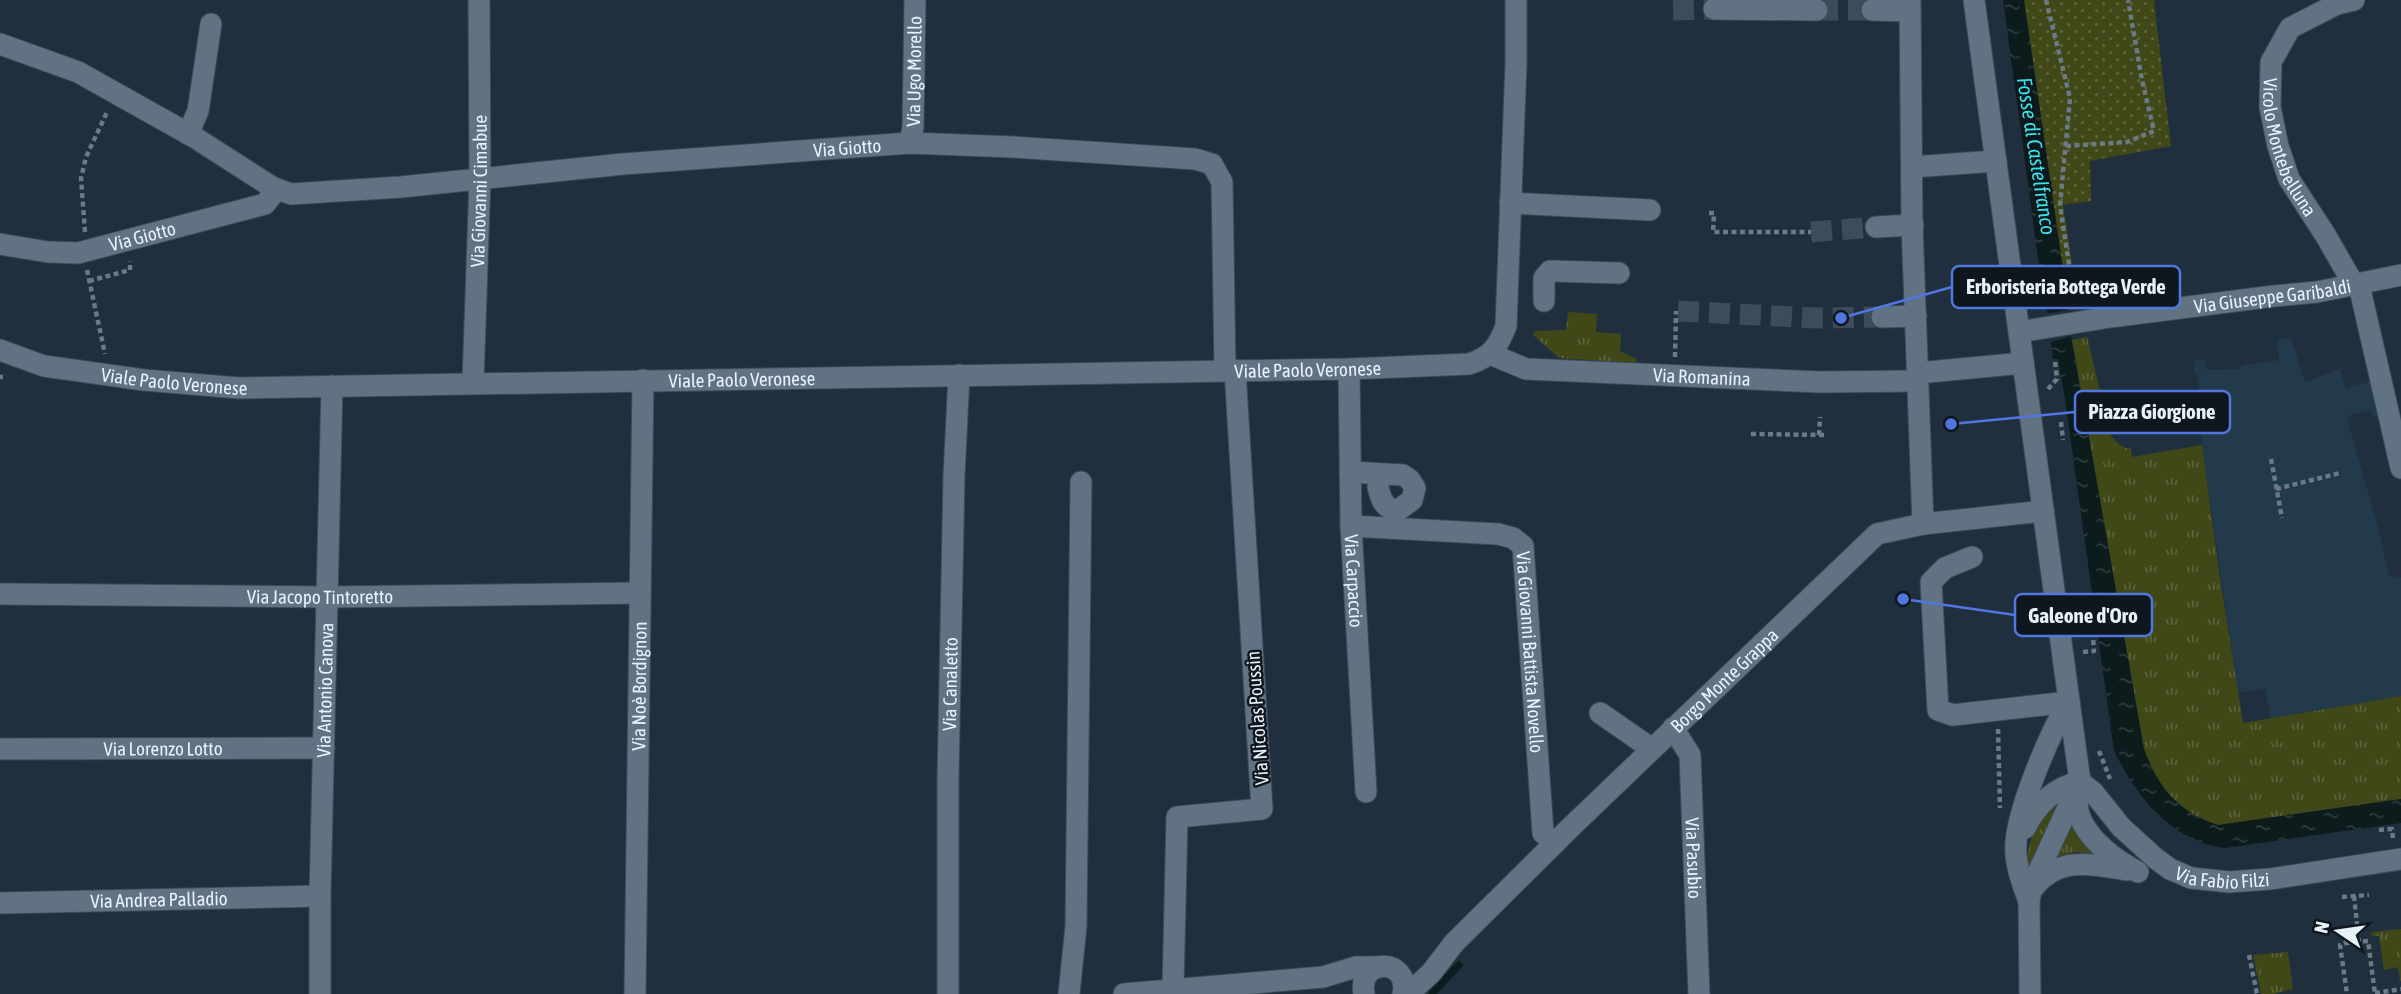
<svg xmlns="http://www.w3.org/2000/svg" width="2401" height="994" font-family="'Asap Condensed',sans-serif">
<defs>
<pattern id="grass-tufts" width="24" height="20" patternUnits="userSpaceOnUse" patternTransform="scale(1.75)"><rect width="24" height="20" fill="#414818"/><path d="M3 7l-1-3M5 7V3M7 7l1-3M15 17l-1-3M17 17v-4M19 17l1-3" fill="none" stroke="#5c633a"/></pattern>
<pattern id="park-dots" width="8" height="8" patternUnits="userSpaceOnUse" patternTransform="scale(1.75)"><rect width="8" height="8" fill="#414818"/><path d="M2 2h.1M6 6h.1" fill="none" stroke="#5c633a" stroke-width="1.8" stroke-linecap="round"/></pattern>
<pattern id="water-ripples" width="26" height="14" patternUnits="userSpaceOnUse" patternTransform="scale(1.75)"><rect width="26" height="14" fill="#0c1b1b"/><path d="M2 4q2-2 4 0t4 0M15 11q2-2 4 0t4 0" fill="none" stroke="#2f3d3d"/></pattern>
</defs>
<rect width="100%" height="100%" fill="#1f2f3e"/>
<!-- built -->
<path fill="#23394c" d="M 2291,337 L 2305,382 L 2340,369 L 2346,388 L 2376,380 L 2383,415 L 2373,417 L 2370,410 L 2350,415 L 2350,418 L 2347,419 L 2378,527 L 2389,576 L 2401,577 L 2401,696 L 2271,718 L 2265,688 L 2238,693 L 2202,445 L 2198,377 L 2194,371 L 2194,361 L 2205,359 L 2207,370 L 2236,369 L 2241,369 L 2241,366 L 2279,360 L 2277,340 Z"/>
<!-- grass -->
<g fill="url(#grass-tufts)">
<path d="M 1568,312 L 1597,314 L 1596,332 L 1621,334 L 1620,351 L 1637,359 L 1636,363 L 1559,358 L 1533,335 L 1535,331 L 1566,330 Z"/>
<path d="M 2087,337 L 2111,436 C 2117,443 2122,448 2131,449 L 2132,457 L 2202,445 L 2219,571 L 2243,723 L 2401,696 L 2401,799 L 2218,825 C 2178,812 2158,788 2144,749 L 2072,340 Z"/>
<path d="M 2057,805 L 2057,806 L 2028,872 C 2024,848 2036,818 2057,805 Z"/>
<path d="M 2070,821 L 2096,854 L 2075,852 L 2056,857 Z"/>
<path d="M 2401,929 L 2401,981 L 2400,981 L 2398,967 L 2384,970 L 2379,936 L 2372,936 L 2371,932 Z"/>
<path d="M 2288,952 L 2293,989 L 2274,994 L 2261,994 L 2253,955 Z"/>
</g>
<!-- park -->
<path fill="url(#park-dots)" d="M 2024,0 L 2154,0 L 2171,146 L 2090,161 L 2091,201 L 2063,205 L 2079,309 L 2069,310 Z"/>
<!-- water -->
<g fill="url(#water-ripples)">
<path d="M 2003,0 L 2024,0 L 2069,310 L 2049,313 L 2045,309 Z"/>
<path d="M 2071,336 L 2144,749 C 2158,787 2178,812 2218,825 L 2401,799 L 2401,823 L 2225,848 C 2171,841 2137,797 2114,751 L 2065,399 L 2058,359 L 2053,359 L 2051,342 Z"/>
</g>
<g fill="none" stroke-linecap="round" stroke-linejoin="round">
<!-- stream -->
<path stroke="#0c1b1b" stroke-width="7" d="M 1432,994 L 1459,965"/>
<!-- minor-tunnel -->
<g stroke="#3d4c5a" stroke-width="21" stroke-dasharray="21 10" stroke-linecap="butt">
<path d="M 1673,10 L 1714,9"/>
<path d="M 1817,10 L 1872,10"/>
<path d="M 1811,232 L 1876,227"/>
<path d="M 1678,311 L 1815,318 L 1882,317"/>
</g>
<defs>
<g id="minor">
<path d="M 1910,0 L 1912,224 L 1923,524"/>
<path d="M 1974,0 L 2080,782 C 2078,793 2076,804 2079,815 C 2088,840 2115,860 2138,872"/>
<path id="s1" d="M 2354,0 L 2337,4 L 2290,28 L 2271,62 L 2270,107 L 2278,146 L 2289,179 L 2326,236 L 2354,285"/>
<path d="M 1714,9 L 1817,10"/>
<path d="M 1872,10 L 1910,11"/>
<path id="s2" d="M 0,44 L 78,72 L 194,137 L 272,187 L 291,194 L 401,187 L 623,164 L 910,143 L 1013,147 L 1195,159 L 1212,164 L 1222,182 L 1225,369"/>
<path d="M 188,134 L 198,111 L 211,24"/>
<path id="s3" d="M 910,143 L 913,127 L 915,0"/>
<path d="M 1912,167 L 1996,161"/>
<path d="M 1510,203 L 1650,210"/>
<path d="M 1876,227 L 1913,225"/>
<path id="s4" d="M 0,244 L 48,252 L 78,253 L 265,204 L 276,190"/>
<path d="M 2359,285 L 2401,468"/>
<path d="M 1544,301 L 1544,278 L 1550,271 L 1619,273"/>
<path d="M 1882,317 L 1916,316"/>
<path id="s5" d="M 2019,332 L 2110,317 L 2274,296 L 2317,292 L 2401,275"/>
<path id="s6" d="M 0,350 L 44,366 L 144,380 L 239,388 L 1349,369 L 1469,364 C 1491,357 1498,347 1506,326 L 1516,63 L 1516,0"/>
<path id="s7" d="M 1490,354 L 1526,369 L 1820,382 L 1918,381"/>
<path id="s8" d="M 1349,369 L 1351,526 L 1366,792"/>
<path d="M 1918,373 L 2023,363"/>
<path id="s9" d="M 473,382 L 480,179 L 479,0"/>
<path d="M 1350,472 L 1403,475 L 1410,480 L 1415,488 L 1412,500 L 1397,511 C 1384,508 1381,500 1378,487"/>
<path id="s10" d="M 1351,526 L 1498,534 L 1513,538 L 1523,546 L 1543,833 L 1555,843"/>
<path d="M 1972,557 L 1945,568 L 1931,582 L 1938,710 L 1953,715 L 2069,702"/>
<path id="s11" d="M 0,594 L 328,597 L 640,593"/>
<path d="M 1600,713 L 1652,749"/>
<path id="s12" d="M 1673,728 L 1690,755 L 1699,994"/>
<path id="s13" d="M 0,749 L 324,748"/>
<path id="s14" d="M 2080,782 L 2093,792 L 2121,827 L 2155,858 L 2170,869 L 2191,878 L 2229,882 L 2270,879 L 2401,859"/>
<path d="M 2025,828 C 2036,806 2055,786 2080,782"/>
<path d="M 2034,887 C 2059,856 2092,864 2127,870"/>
<path d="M 2029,901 C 2023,886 2017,870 2016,854 C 2012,820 2050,732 2069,702"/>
<path id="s15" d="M 0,903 L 320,896"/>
<path d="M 1173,989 L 1177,817 L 1262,809 L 1235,370"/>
<path id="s16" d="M 320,994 L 320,896 L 332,386"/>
<path id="s17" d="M 635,994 L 643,380"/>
<path id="s18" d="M 948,994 L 948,778 L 954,476 L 959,375"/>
<path d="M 1069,994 L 1076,926 L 1081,482"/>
<path d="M 1124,994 L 1323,977 L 1356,967 L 1380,967"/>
<path d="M 1364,994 C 1357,956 1411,958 1403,994"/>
<path id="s19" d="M 1408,994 L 1431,973 L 1454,943 L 1573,825 L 1877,534 L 1923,524 L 2043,511"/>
<path d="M 2030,994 L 2029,901 L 2032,886 L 2076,790"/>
</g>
</defs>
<!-- minor casing -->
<use href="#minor" stroke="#3e4b57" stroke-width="23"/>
<!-- path -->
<g stroke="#6c7986" stroke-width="4.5" stroke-dasharray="5 3.5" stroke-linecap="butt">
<path d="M 2046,0 L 2070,98 L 2060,205 L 2075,304"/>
<path d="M 2066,146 L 2127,142 L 2154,131 L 2142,80 L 2128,0"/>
<path d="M 1709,213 L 1714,213 L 1713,232 L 1811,232"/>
<path d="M 85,232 L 81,178 L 86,157 L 108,110"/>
<path d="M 87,270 L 105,354"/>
<path d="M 89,281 L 130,270 L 130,261"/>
<path d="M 1675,357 L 1676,311"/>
<path d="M 0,377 L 3,377"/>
<path d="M 2048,389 L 2057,379 L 2055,361"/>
<path d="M 2061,422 L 2063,440"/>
<path d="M 1751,434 L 1826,435"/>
<path d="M 1819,435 L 1820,417"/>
<path d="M 2271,459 L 2282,518"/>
<path d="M 2276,489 L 2340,473"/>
<path d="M 2083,652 L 2094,651 L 2093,637"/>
<path d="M 1998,729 L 2000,808"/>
<path d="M 2099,751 L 2110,779"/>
<path d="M 2379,830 L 2392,829 L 2393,839"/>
<path d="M 2354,896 L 2359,942"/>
<path d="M 2342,897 L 2369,895"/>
<path d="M 2343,932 L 2346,943 L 2340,945 L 2347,994"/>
<path d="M 2346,943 L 2368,941 L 2375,994"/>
<path d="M 2249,955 L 2257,994"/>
<path d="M 2375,993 L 2401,989"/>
</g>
<!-- minor -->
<use href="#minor" stroke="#617283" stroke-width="21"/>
</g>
<g text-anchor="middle" stroke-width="5" stroke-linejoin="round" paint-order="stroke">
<!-- street labels -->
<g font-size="19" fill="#e7f1fa" stroke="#10161d">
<text dy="7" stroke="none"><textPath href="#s3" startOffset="72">Via Ugo Morello</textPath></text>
<text dy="7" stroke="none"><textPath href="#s1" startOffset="198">Vicolo Montebelluna</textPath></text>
<text dy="7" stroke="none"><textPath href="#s2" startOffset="887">Via Giotto</textPath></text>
<text dy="7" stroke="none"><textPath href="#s9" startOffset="191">Via Giovanni Cimabue</textPath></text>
<text dy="7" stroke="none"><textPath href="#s4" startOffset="145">Via Giotto</textPath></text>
<text dy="7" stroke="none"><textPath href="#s5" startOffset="256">Via Giuseppe Garibaldi</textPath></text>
<text dy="7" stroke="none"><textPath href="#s6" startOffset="1312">Viale Paolo Veronese</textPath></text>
<text dy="7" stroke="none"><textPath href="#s7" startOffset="215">Via Romanina</textPath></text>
<text dy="7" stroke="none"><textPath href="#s6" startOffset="746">Viale Paolo Veronese</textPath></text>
<text dy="7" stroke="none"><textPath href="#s6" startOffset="178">Viale Paolo Veronese</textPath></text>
<text dy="7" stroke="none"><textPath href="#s8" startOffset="212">Via Carpaccio</textPath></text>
<text dy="7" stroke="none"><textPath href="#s11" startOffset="320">Via Jacopo Tintoretto</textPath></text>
<text dy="7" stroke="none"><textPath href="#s10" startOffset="282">Via Giovanni Battista Novello</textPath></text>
<text dy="7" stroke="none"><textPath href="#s19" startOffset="446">Borgo Monte Grappa</textPath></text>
<text dy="7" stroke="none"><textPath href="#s18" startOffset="310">Via Canaletto</textPath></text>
<text dy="7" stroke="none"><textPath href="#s17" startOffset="308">Via Noè Bordignon</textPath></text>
<text dy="7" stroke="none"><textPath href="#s16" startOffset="304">Via Antonio Canova</textPath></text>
<text transform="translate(1257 718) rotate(-94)" y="7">Via Nicolas Poussin</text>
<text dy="7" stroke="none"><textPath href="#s13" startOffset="163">Via Lorenzo Lotto</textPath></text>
<text dy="7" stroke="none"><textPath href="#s12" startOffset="135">Via Pasubio</textPath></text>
<text dy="7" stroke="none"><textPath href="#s14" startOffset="180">Via Fabio Filzi</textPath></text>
<text dy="7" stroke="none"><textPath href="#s15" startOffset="159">Via Andrea Palladio</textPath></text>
</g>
<!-- water labels -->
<g font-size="21" font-style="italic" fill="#36e4e6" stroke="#10161d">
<text transform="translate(2036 156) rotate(81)" y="7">Fosse di Castelfranco</text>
</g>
</g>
<!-- callouts -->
<path fill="none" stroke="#5077e0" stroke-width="2.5" d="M1841 318L1952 287M1951 424L2075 412M1903 599L2015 615"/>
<g fill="#5077e0" stroke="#10161d" stroke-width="2.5">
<circle cx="1841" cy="318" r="7"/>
<circle cx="1951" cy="424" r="7"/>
<circle cx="1903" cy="599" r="7"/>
</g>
<g fill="#10161d" stroke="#5077e0" stroke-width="2.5">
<rect x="1952" y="266" width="228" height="42" rx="7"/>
<rect x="2075" y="391" width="155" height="42" rx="7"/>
<rect x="2015" y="594" width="137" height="42" rx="7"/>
</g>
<g font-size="21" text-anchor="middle" font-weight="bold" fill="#e7f1fa">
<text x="2066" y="294">Erboristeria Bottega Verde</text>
<text x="2152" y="419">Piazza Giorgione</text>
<text x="2083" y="623">Galeone d'Oro</text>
</g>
<!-- north arrow -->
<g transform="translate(2338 931) rotate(283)" stroke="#10161d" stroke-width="5" paint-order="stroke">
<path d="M0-5L12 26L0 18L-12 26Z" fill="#e7f1fa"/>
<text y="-10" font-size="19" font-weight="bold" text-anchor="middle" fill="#e7f1fa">N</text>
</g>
</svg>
